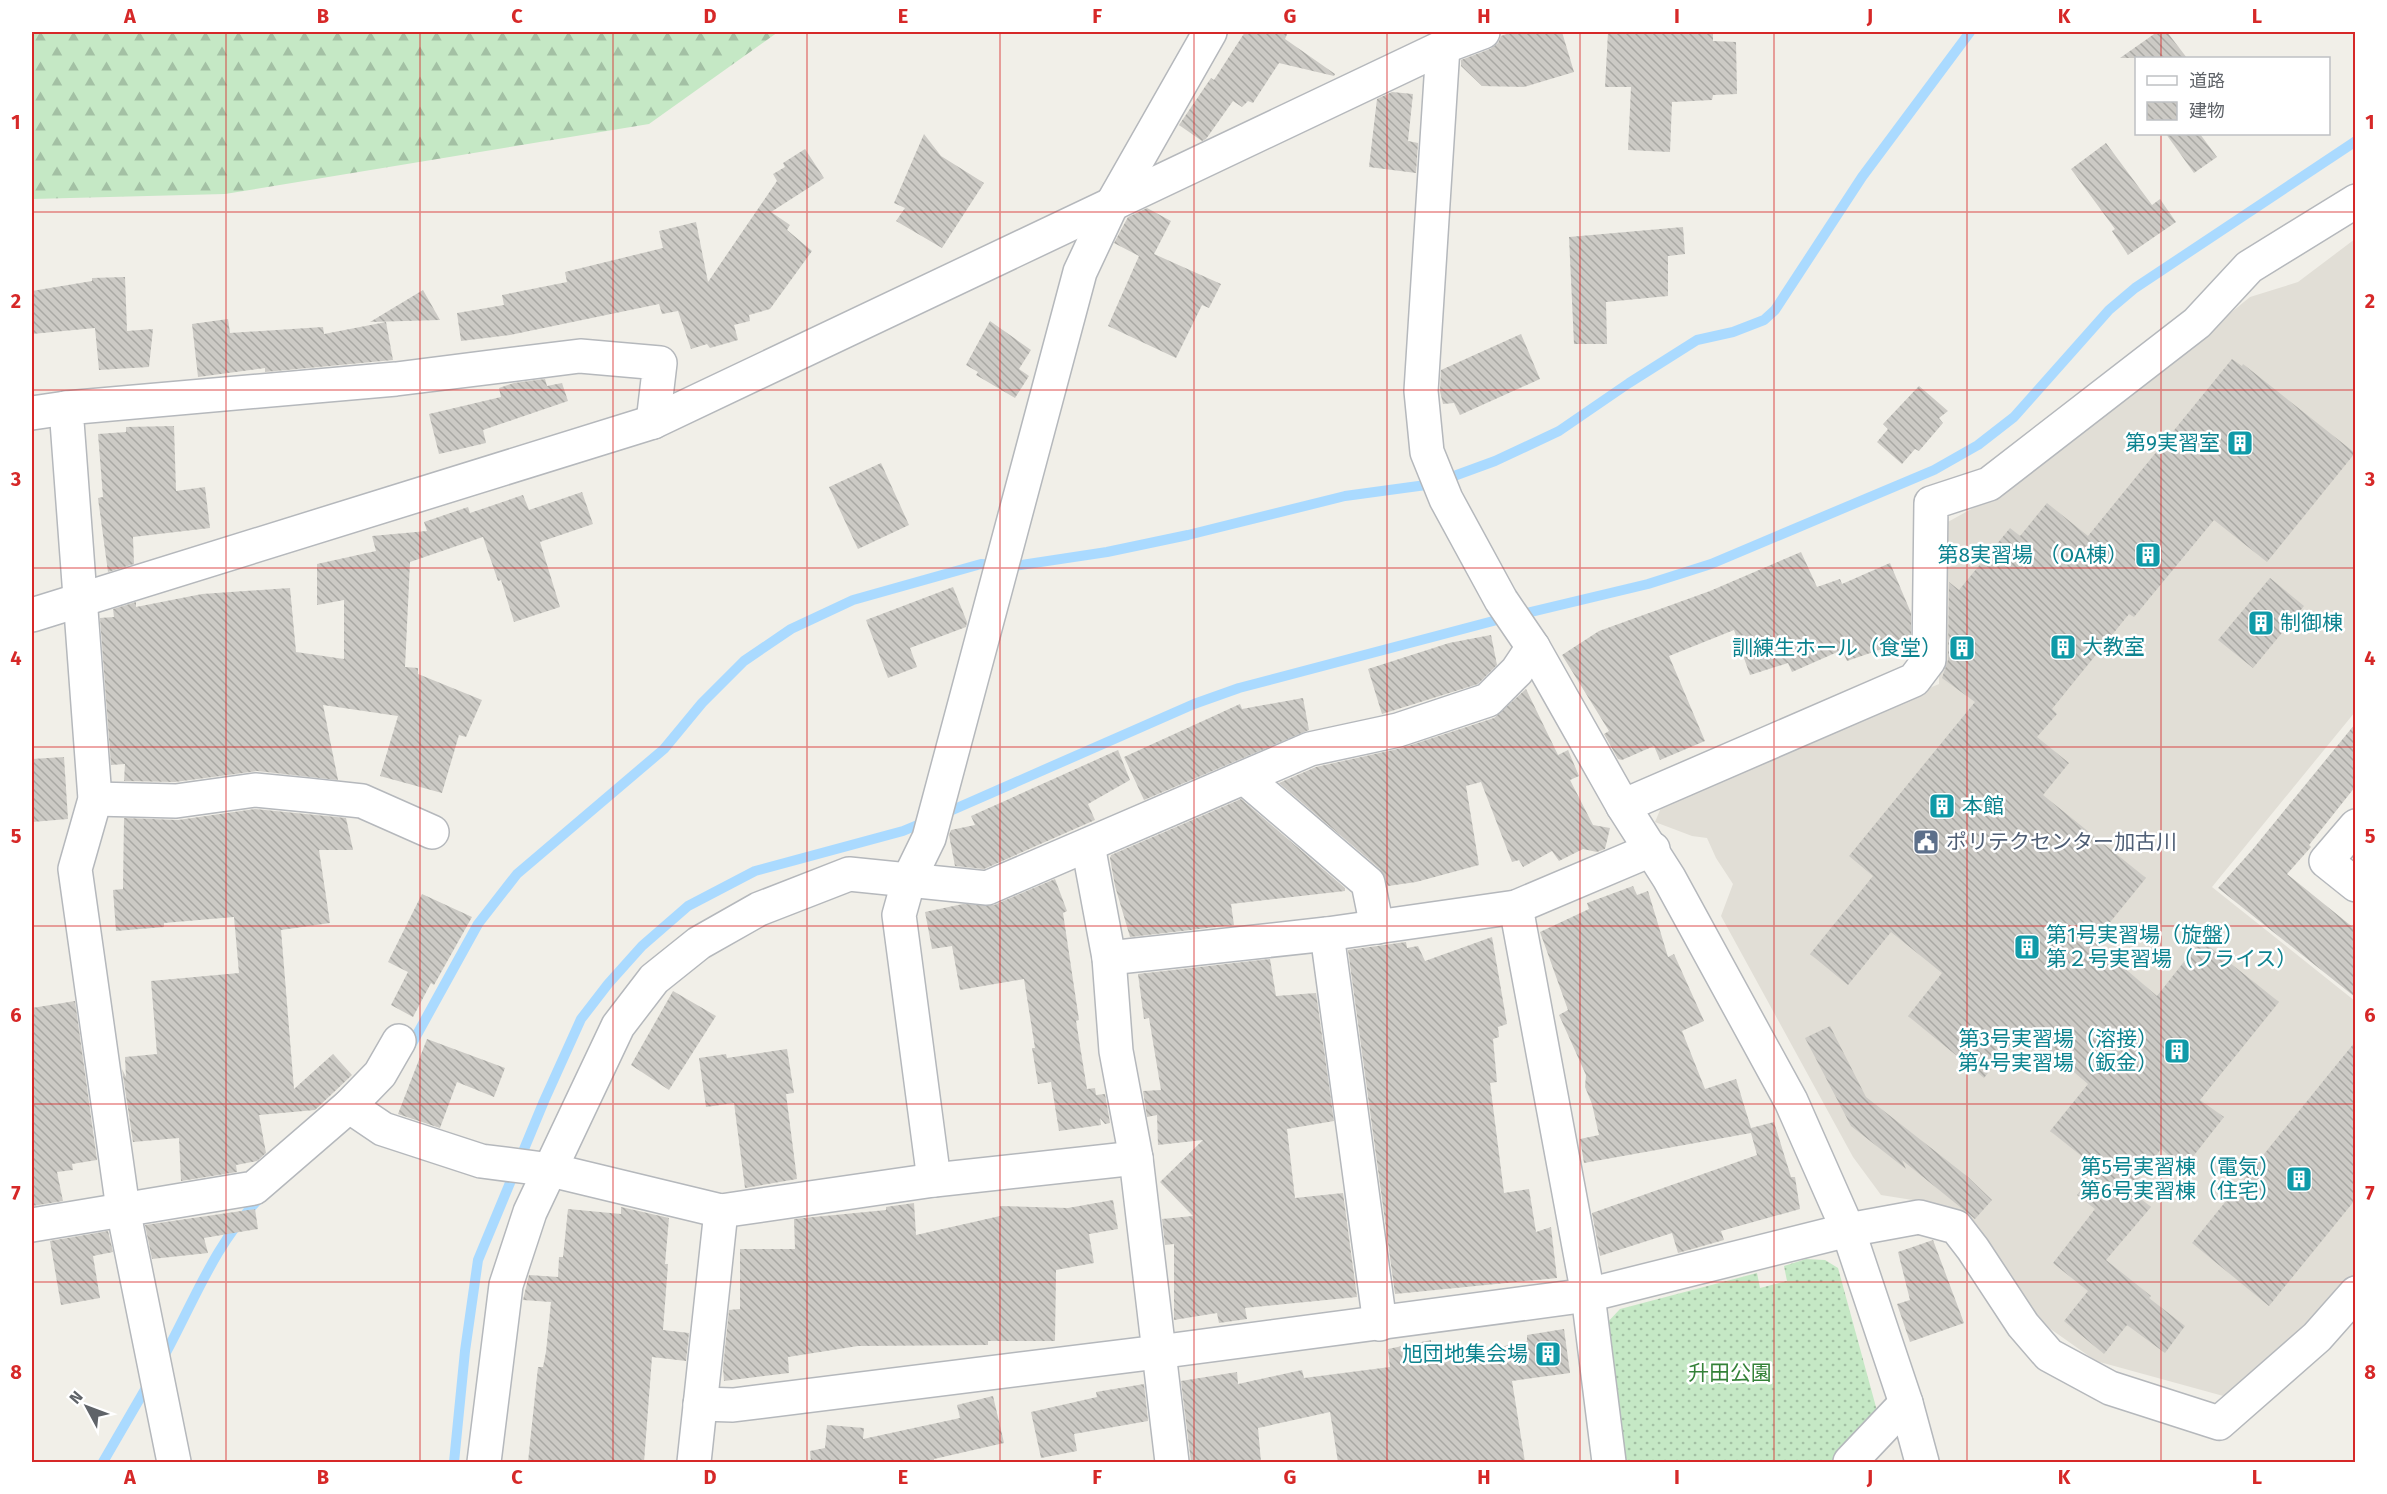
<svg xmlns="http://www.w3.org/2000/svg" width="2387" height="1494" font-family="'Fira Sans','Noto Sans JP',sans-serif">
<defs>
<pattern id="grass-dots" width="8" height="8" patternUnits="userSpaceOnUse" patternTransform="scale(1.5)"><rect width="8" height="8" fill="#c5e8c5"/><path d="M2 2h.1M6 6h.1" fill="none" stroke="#a3c0a4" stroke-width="1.8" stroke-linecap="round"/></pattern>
<pattern id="forest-firs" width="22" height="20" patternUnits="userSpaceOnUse" patternTransform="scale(1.5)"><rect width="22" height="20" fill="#c5e8c5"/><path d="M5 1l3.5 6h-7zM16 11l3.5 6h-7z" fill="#a3c0a4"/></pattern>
<pattern id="building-back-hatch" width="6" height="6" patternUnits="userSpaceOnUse" patternTransform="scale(1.5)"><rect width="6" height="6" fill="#cccac5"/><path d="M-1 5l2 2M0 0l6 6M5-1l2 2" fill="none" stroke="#a9a8a4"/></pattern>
</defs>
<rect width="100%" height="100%" fill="#f1efe8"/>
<!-- education -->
<path fill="#e1ded6" d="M 2355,239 L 2355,712 L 2212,887 L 2355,1001 L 2355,1273 L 2316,1320 L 2227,1397 L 2096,1361 L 2042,1323 L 1985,1239 L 1925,1202 L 1881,1195 L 1853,1157 L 1721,916 L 1733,884 L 1716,858 L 1707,838 L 1692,836 L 1655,822 L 1665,798 L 1939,684 L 1941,547 L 1946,523 L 1984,502 L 2205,334 L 2250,297 L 2298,282 Z"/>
<!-- grass -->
<path fill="url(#grass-dots)" d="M 1806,1259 L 1825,1260 L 1838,1268 L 1879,1418 L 1839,1462 L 1623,1462 L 1605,1325 L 1620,1309 L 1757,1273 L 1760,1288 L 1787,1281 L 1784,1266 Z"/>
<!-- forest -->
<path fill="url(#forest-firs)" d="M 32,32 L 778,32 L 649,124 L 225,194 L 32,199 Z"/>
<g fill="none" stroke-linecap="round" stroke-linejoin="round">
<!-- stream -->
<g stroke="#aadaff" stroke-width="10">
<path d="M 941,815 L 1194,704 L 1239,688 L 1497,620 L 1648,584 L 1711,564 L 1934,470 L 1978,445 L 2014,417 L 2109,310 L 2135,288 L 2356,141"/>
<path d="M 409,1049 L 478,924 L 517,874 L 664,749 L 702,703 L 744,661 L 791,629 L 853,600 L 981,564 L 1014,566 L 1107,552 L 1188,535 L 1345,496 L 1426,485 L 1454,476 L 1495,461 L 1559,431 L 1629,383 L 1697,340 L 1733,332 L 1764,320 L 1775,310 L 1862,177 L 1970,32"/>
<path d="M 162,1360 C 193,1304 215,1242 261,1197"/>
<path d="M 103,1462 L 150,1381"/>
<path d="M 454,1462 L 465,1351 L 478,1260 L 544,1101 L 581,1019 L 608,984 L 642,946 L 688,906 L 755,871 L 903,831 L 927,821"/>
</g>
</g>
<!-- building -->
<g fill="url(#building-back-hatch)">
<path d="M 1245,32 L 1288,32 L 1285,39 L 1335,74 L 1334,76 L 1279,63 L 1253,103 L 1248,101 L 1242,107 L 1233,101 L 1206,139 L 1202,141 L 1179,125 L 1211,78 L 1214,80 Z"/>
<path d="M 1512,32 L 1562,32 L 1574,72 L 1524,87 L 1482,86 L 1461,66 L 1461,60 L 1490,49 L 1498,43 L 1501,36 Z"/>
<path d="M 1608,32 L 1713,32 L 1713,41 L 1736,42 L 1737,94 L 1713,95 L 1712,100 L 1672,102 L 1670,152 L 1628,150 L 1631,87 L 1605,87 Z"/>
<path d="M 2157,32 L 2167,32 L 2187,58 L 2120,58 Z"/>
<path d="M 1392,92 L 1413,94 L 1408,141 L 1418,143 L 1416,173 L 1369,167 L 1377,99 Z"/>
<path d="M 924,134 L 941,156 L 984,183 L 942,248 L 896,221 L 905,208 L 894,203 Z"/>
<path d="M 2166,134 L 2200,134 L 2217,157 L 2194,173 Z"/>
<path d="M 2106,143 L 2152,205 L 2160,199 L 2176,222 L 2128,255 L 2112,231 L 2115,229 L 2071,169 Z"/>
<path d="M 805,149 L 824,178 L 771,212 L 790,225 L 787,230 L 812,251 L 770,309 L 749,315 L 750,321 L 734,325 L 738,340 L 710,348 L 707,344 L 691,349 L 678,311 L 662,314 L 659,304 L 510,335 L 461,341 L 457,313 L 504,305 L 502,295 L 567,282 L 565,272 L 663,248 L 659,231 L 696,222 L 708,282 L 777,181 L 773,174 L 785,167 L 783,163 Z"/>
<path d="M 1147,208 L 1171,221 L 1154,254 L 1221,284 L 1209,308 L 1202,305 L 1176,358 L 1108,326 L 1139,256 L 1114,243 L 1128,217 Z"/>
<path d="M 1683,227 L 1685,254 L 1668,256 L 1668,296 L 1606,302 L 1607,344 L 1574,344 L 1569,237 Z"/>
<path d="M 125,277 L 127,331 L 153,329 L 149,367 L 99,370 L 95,328 L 32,334 L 32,291 L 92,281 L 92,278 Z"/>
<path d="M 423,290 L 440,320 L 370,322 Z"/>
<path d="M 228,319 L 230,333 L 323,327 L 324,334 L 386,322 L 393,360 L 265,372 L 265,368 L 198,377 L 192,324 Z"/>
<path d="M 990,321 L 1031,350 L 1019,369 L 1029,376 L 1015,398 L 976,375 L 978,372 L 966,365 Z"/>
<path d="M 1521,334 L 1540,379 L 1460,415 L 1454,403 L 1443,404 L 1440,391 L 1441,370 Z"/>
<path d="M 2232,359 L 2242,366 L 2243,364 L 2355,453 L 2267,562 L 2214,520 L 2134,617 L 2129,614 L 2052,709 L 2057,714 L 2037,737 L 2069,763 L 2043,795 L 2146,878 L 2094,942 L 2157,996 L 2201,940 L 2279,1002 L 2200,1100 L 2224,1117 L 2184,1168 L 2161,1149 L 2130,1190 L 2151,1207 L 2106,1260 L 2151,1296 L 2149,1298 L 2185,1326 L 2165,1353 L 2127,1325 L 2104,1354 L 2064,1321 L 2088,1291 L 2053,1263 L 2095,1209 L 2077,1195 L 2098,1169 L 2050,1131 L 2088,1084 L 2023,1029 L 1984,1078 L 1908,1016 L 1942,973 L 1891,932 L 1848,985 L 1810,954 L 1873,876 L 1849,856 L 1975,702 L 1942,678 L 1948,660 L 1949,582 L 1959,590 L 2010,528 L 2020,536 L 2047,503 L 2088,536 Z"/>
<path d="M 545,379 L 547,386 L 562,383 L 568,401 L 483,430 L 486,443 L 439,454 L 429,414 L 501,397 L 499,388 L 514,383 Z"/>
<path d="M 1919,386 L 1948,411 L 1939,418 L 1943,423 L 1919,451 L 1915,449 L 1902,464 L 1877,442 L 1888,429 L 1883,424 Z"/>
<path d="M 174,426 L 176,491 L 205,487 L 210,528 L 133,537 L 134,564 L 108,572 L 98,498 L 103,497 L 98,434 L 126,432 L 126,427 Z"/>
<path d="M 881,463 L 909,525 L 858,549 L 829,487 Z"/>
<path d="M 582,492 L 593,524 L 540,542 L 560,607 L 514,622 L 501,580 L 498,581 L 483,537 L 410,562 L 405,667 L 418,668 L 418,674 L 482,700 L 466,737 L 459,735 L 442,793 L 380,776 L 398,716 L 323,705 L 338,780 L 257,771 L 175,782 L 124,781 L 125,764 L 111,765 L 100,618 L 114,617 L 113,609 L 136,602 L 136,607 L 202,594 L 290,588 L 296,652 L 344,659 L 344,600 L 317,605 L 317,564 L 376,551 L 372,536 L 427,531 L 424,522 L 468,507 L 470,513 L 523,495 L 529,510 Z"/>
<path d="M 1801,552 L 1817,587 L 1840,579 L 1842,584 L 1890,563 L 1911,613 L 1911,639 L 1847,661 L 1842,650 L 1792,672 L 1788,663 L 1750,675 L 1734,630 L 1669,656 L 1705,741 L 1660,760 L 1654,746 L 1622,760 L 1618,759 L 1604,734 L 1609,731 L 1562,655 L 1599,631 L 1710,591 Z"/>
<path d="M 2270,578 L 2304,606 L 2253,668 L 2218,640 Z"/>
<path d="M 953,587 L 967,622 L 966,627 L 910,648 L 917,667 L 888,678 L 866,620 Z"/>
<path d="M 1491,635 L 1497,665 L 1478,684 L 1382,714 L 1368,669 L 1449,643 Z"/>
<path d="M 1526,689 L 1558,755 L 1568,750 L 1579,776 L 1570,780 L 1593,825 L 1610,828 L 1605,849 L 1597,852 L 1583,849 L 1559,861 L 1552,851 L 1523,867 L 1519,860 L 1512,862 L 1481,782 L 1466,786 L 1479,865 L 1416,882 L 1388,886 L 1380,869 L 1279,783 L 1316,767 L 1402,748 L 1494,718 Z"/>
<path d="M 1303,698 L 1309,730 L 1144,800 L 1124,757 L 1240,704 L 1242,709 Z"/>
<path d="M 2355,724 L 2355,787 L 2309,845 L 2311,847 L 2287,874 L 2355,929 L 2355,997 L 2218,888 L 2253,849 Z"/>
<path d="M 1118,750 L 1130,780 L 1088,804 L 1095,820 L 984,869 L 955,866 L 949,835 L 951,830 L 975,825 L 971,816 Z"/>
<path d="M 64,757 L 68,819 L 32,822 L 32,759 Z"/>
<path d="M 1241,799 L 1345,888 L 1345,891 L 1231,904 L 1234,925 L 1130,937 L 1115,886 L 1110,858 L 1111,855 Z"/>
<path d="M 255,809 L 346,818 L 353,850 L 319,850 L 330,923 L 281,930 L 294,1089 L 333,1054 L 352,1075 L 315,1110 L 259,1115 L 266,1153 L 257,1161 L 236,1165 L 237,1172 L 181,1181 L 179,1138 L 133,1142 L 122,1069 L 126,1077 L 125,1057 L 157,1054 L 151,981 L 239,973 L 234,917 L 164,923 L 164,927 L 116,931 L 113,890 L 123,889 L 124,818 L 178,820 Z"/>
<path d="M 1055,879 L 1067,911 L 1063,913 L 1079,1020 L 1076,1021 L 1087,1089 L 1095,1088 L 1096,1095 L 1105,1094 L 1110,1123 L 1105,1124 L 1100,1118 L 1101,1125 L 1059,1131 L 1051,1082 L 1038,1084 L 1032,1048 L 1035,1048 L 1024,979 L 960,990 L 952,946 L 932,949 L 925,912 L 963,904 L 994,905 Z"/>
<path d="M 1633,886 L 1637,895 L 1648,891 L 1668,957 L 1674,954 L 1704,1021 L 1682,1031 L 1705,1089 L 1736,1079 L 1751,1128 L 1774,1122 L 1791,1177 L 1795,1177 L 1800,1209 L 1721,1231 L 1724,1240 L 1678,1253 L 1672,1233 L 1600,1256 L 1592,1213 L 1757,1155 L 1751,1133 L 1584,1163 L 1580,1139 L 1599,1135 L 1592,1104 L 1585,1087 L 1586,1075 L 1559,1015 L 1568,1010 L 1540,932 L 1589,909 L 1587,903 Z"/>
<path d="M 422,894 L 472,917 L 434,985 L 431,983 L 413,1017 L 391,1005 L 408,972 L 388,962 Z"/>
<path d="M 1492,937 L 1507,1024 L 1498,1027 L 1499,1037 L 1493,1039 L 1497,1082 L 1490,1083 L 1504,1193 L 1529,1189 L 1536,1232 L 1551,1227 L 1557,1278 L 1395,1294 L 1348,950 L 1406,942 L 1407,948 L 1418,946 L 1425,961 Z"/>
<path d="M 1270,959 L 1276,996 L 1316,993 L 1334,1121 L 1287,1129 L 1295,1198 L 1343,1193 L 1357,1297 L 1245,1308 L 1247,1319 L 1219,1323 L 1217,1313 L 1174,1320 L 1174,1244 L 1165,1245 L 1162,1219 L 1193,1216 L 1160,1182 L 1203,1140 L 1158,1145 L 1157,1115 L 1147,1117 L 1143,1091 L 1161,1090 L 1149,1018 L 1144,1019 L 1138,974 Z"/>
<path d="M 673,991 L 716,1016 L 669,1090 L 631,1065 Z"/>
<path d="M 75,1001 L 97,1160 L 72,1164 L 73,1170 L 57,1172 L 63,1201 L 32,1206 L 32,1008 Z"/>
<path d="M 1830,1026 L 1866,1097 L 1968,1177 L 1992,1200 L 1975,1219 L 1902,1160 L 1906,1169 L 1851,1126 L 1805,1038 Z"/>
<path d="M 427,1039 L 505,1068 L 494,1097 L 457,1082 L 440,1128 L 398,1114 Z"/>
<path d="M 2355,1042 L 2355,1200 L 2269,1306 L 2192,1243 Z"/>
<path d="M 787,1049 L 794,1093 L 786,1094 L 797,1179 L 745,1188 L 734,1103 L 706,1107 L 699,1058 L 726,1054 L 727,1058 Z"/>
<path d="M 1113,1200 L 1118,1229 L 1089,1234 L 1094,1263 L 1056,1270 L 1055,1341 L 988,1341 L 988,1345 L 858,1346 L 788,1357 L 789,1373 L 724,1381 L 723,1368 L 729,1310 L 740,1309 L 740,1249 L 795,1249 L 794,1219 L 886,1210 L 886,1207 L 914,1203 L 916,1235 L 1000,1216 L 1000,1206 L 1068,1208 Z"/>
<path d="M 621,1207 L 669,1218 L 665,1264 L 668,1264 L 663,1330 L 689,1333 L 686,1361 L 652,1357 L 644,1462 L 528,1462 L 538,1367 L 543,1367 L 546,1352 L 551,1302 L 523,1300 L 529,1275 L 558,1277 L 559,1257 L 563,1257 L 568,1209 L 621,1214 Z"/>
<path d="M 255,1209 L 258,1229 L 204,1238 L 208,1253 L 152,1259 L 145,1225 Z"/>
<path d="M 108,1231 L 113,1252 L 93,1256 L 100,1298 L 61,1305 L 50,1241 Z"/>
<path d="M 1933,1240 L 1964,1323 L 1910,1342 L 1897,1304 L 1910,1300 L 1898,1252 Z"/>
<path d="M 1564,1329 L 1570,1373 L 1512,1381 L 1525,1462 L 1338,1462 L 1330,1412 L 1258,1428 L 1261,1462 L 1191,1462 L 1181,1381 L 1237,1372 L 1238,1384 L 1302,1370 L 1304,1378 L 1390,1367 L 1388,1349 L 1431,1340 L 1432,1362 L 1527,1341 L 1527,1335 Z"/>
<path d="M 1144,1384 L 1148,1421 L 1074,1434 L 1077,1451 L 1041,1458 L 1031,1412 L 1097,1397 L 1096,1392 Z"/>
<path d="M 993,1396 L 1004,1443 L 934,1459 L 934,1462 L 811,1462 L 810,1451 L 825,1448 L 827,1425 L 864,1428 L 863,1439 L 960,1418 L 957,1405 Z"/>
</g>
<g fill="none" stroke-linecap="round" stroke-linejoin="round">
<defs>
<g id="minor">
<path d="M 1443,47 L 1421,391 L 1427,452 L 1446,499 L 1501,600 L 1533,647 L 1623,806 L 1669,878 L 1791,1101 L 1848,1230 L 1906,1403 L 1922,1462"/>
<path d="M 32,413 L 66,408"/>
<path d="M 32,615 L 653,422 L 1443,47 L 1483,32"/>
<path d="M 1245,778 L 1368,883 L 1377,927"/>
<path d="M 95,799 L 176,801 L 255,790 L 307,795 L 362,801 L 432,832"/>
<path d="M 1623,806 L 1914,680 L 1929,660 L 1931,503 L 1989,484 L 2197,323 L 2249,267 L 2356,201"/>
<path d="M 2356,826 L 2326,861 L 2356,885"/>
<path d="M 1088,845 L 1109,958 L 1116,1051 L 1136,1158 L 1172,1462"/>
<path d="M 1516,907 L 1588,1295 L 1609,1462"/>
<path d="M 1327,934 L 1380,1324"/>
<path d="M 1109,958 L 1327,934 L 1516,907 L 1653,849"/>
<path d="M 349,1106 L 383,1129 L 481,1161 L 551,1170 L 721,1211 L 934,1180 L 1136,1158"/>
<path d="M 934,1180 L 899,915 L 909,879 L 929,838 L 1080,272 L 1111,206 L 1210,32"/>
<path d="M 32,1225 L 254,1188 L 349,1106 L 380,1074 L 399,1041"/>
<path d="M 700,1404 L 733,1405 L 1158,1352 L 1588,1295 L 1848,1230 L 1919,1217 L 1956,1227 L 1973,1249 L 2023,1325 L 2049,1355 L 2110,1388 L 2219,1423 L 2317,1337 L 2356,1293"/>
<path d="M 174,1462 L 123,1209 L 75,869 L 95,799 L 66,408 L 396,379 L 580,356 L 660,363 L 653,422"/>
<path d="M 484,1462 L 506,1285 L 530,1212 L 618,1026 L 654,979 L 699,943 L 759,909 L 849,874 L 987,888 L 1310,749 L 1398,730 L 1488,700 L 1517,671 L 1533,647"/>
<path d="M 694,1462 L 721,1211"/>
<path d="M 1850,1462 L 1906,1403"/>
</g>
</defs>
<!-- minor casing -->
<use href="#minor" stroke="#b5b8bc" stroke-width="36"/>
<!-- minor -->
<use href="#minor" stroke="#fff" stroke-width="33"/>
</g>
<!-- grid -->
<path fill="none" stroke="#d62828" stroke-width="1.5" stroke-opacity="0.55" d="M 226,32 L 226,1462M 420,32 L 420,1462M 613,32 L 613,1462M 807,32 L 807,1462M 1000,32 L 1000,1462M 1194,32 L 1194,1462M 1387,32 L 1387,1462M 1580,32 L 1580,1462M 1774,32 L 1774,1462M 1967,32 L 1967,1462M 2161,32 L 2161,58M 2161,134 L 2161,1462M 32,212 L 2356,212M 32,390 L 2356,390M 32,568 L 2356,568M 32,747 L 2356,747M 32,926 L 2356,926M 32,1104 L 2356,1104M 32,1282 L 2356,1282"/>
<!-- icons -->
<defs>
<symbol id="building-square" viewBox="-11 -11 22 22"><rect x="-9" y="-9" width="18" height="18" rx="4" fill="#0f9aa8" stroke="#fff"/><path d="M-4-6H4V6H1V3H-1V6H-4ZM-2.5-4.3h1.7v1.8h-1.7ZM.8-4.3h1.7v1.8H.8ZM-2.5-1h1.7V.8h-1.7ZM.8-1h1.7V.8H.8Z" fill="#fff"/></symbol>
<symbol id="civic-square" viewBox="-11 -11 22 22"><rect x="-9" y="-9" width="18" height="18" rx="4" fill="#5c6f8a" stroke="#fff"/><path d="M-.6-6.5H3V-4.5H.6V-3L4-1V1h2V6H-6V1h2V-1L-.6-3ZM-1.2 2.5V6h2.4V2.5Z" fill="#fff"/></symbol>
</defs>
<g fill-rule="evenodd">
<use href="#building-square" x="2225" y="428" width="30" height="30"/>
<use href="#building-square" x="2133" y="540" width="30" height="30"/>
<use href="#building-square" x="2246" y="608" width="30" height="30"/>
<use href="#building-square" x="2048" y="632" width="30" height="30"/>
<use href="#building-square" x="1947" y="633" width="30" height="30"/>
<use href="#building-square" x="1927" y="791" width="30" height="30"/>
<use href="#civic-square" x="1911" y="827" width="30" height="30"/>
<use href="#building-square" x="2012" y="932" width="30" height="30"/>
<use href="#building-square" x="2162" y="1036" width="30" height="30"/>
<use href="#building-square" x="2284" y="1164" width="30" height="30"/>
<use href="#building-square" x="1533" y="1339" width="30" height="30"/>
</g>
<g text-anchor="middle" stroke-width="5" stroke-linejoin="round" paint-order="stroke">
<!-- culture labels -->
<g font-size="21" fill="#0d838f" stroke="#fff" text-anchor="end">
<text x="2220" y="450">第9実習室</text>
<text x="2128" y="562">第8実習場 （OA棟）</text>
<text x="2280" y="630" text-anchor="start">制御棟</text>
<text x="2082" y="654" text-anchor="start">大教室</text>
<text x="1942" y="655">訓練生ホール（食堂）</text>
<text x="1962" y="813" text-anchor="start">本館</text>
<text x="2046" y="942" text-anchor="start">第1号実習場（旋盤）<tspan x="2046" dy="24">第２号実習場（フライス）</tspan></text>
<text x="2158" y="1046">第3号実習場（溶接）<tspan x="2158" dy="24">第4号実習場（鈑金）</tspan></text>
<text x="2280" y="1174">第5号実習棟（電気）<tspan x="2280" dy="24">第6号実習棟（住宅）</tspan></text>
<text x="1528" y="1361">旭団地集会場</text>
</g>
<!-- service labels -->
<g font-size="21" fill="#4e5e75" stroke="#fff" text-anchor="start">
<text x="1946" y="849">ポリテクセンター加古川</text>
</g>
<!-- park labels -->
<g font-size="21" fill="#348238" stroke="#fff">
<text x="1730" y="1380">升田公園</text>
</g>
</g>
<!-- border -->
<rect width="2387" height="1494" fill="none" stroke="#ffffff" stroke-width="66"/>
<!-- legend -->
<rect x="2135" y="57" width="195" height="78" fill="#ffffff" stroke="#bfc1c3" stroke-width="1.5"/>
<rect x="2147" y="76" width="30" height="9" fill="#ffffff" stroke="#bfc1c3" stroke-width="1.5"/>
<text x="2189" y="87" font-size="18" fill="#5f6368">道路</text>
<rect x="2147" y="102" width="30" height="18" fill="url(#building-back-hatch)" stroke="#bfc1c3" stroke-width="1.5"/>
<text x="2189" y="117" font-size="18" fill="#5f6368">建物</text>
<!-- north arrow -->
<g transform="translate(87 1407) rotate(311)" stroke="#ffffff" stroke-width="4.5" paint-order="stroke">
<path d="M0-4.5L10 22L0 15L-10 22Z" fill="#5f6368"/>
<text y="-9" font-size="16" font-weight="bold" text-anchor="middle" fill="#5f6368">N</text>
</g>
<rect x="33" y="33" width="2321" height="1428" fill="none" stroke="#d62828" stroke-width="2"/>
<g font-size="20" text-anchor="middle" font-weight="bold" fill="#d62828">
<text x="130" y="23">A</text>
<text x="323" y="23">B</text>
<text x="517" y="23">C</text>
<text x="710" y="23">D</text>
<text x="903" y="23">E</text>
<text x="1097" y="23">F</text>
<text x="1290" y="23">G</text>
<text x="1484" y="23">H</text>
<text x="1677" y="23">I</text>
<text x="1870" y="23">J</text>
<text x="2064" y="23">K</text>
<text x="2257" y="23">L</text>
<text x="16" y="129">1</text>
<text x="2370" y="129">1</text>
<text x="16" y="308">2</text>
<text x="2370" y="308">2</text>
<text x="16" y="486">3</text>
<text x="2370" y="486">3</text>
<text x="16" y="665">4</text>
<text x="2370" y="665">4</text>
<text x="16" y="843">5</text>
<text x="2370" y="843">5</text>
<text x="16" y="1022">6</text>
<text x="2370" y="1022">6</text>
<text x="16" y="1200">7</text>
<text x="2370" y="1200">7</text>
<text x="16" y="1379">8</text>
<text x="2370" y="1379">8</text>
<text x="130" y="1484">A</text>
<text x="323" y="1484">B</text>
<text x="517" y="1484">C</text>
<text x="710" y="1484">D</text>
<text x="903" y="1484">E</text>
<text x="1097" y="1484">F</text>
<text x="1290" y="1484">G</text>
<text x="1484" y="1484">H</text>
<text x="1677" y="1484">I</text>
<text x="1870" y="1484">J</text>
<text x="2064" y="1484">K</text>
<text x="2257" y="1484">L</text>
</g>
</svg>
